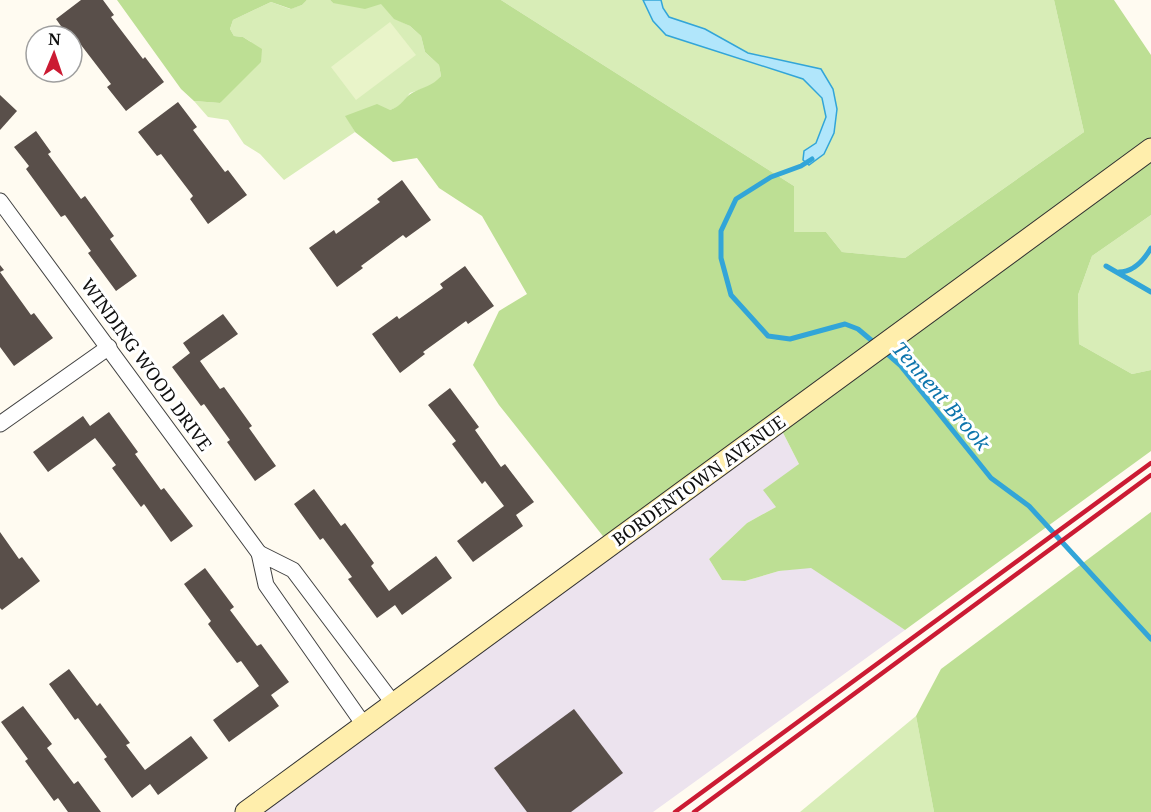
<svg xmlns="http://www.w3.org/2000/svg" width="1151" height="812" font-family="'Noto Serif',serif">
<rect width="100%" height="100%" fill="#fffbf1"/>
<!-- industrial -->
<path fill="#ece3ee" d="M 778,423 L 799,464 L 776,507 L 747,523 L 709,559 L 722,580 L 745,581 L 779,571 L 811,567 L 905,630 L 653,812 L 247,812 Z"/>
<!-- green -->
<g fill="#d8edb7">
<path d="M 307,0 L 330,0 L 333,3 L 381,3 L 394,18 L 410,26 L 421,36 L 425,52 L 439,65 L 441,76 L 434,85 L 410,93 L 400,106 L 390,110 L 346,116 L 355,132 L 284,180 L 260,154 L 244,144 L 228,120 L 208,117 L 194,101 L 220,103 L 251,42 L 243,37 L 234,36 L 230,29 L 233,20 L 271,2 L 290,9 L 302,5 Z"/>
<path d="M 501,0 L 643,0 L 653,21 L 666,35 L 803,79 L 822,98 L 826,117 L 816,143 L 834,133 C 838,103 837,95 821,69 L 748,53 L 705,29 L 669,17 L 663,8 L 661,0 L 1054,0 L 1084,132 L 905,258 L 842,252 L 826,232 L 794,232 L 794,186 Z"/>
<path d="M 1151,215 L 1151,370 L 1132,374 L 1079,344 L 1078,295 L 1092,256 Z"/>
<path d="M 916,716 L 934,812 L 800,812 Z"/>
</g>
<!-- forest -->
<g fill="#bddf94">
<path d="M 117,0 L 307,0 L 302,5 L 291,9 L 271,2 L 233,20 L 230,29 L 234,36 L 243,37 L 262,49 L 261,62 L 220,103 L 194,101 L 181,89 Z"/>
<path d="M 330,0 L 501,0 L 794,186 L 794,232 L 826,232 L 842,252 L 905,258 L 1084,132 L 1054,0 L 1114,0 L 1151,55 L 1151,215 L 1092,256 L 1078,295 L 1079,344 L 1132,374 L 1151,370 L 1151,451 L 905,630 L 811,568 L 779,571 L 745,581 L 722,580 L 709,559 L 747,523 L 776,507 L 763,490 L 799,464 L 778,423 L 610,545 L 499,405 L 473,365 L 499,311 L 527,294 L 482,216 L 439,188 L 417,158 L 393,162 L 355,132 L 345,116 L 377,104 L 390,110 C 404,105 403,98 412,93 C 424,86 432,87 441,76 L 439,65 L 425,52 L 421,36 L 410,26 L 394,19 L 381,4 L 365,9 L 333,3 Z"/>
<path d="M 1151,512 L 1151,812 L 934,812 L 916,716 L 941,669 Z"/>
</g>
<!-- pitch -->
<path fill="#e9f4c9" d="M 390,22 L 416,55 L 356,100 L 331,67 Z"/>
<!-- water -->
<path fill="#b1e6fb" stroke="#32a5d8" stroke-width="1.5" d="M 643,0 L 661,0 L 663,8 L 669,17 L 705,29 L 748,53 L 821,69 L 833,89 L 837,109 L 834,133 L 824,154 L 809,165 L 803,160 L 804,151 L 816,143 L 826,117 L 822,98 L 803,79 L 666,35 L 653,21 Z"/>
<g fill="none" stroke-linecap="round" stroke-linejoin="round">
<!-- stream -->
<g stroke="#32a5d8" stroke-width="5">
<path d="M 812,159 L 801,166 L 771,177 L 736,199 L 721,231 L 721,258 L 731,295 L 768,336 L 790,339 L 845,324 L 858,329 L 877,345"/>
<path d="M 1106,266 L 1151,292"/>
<path d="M 1119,272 C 1134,272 1144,260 1151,248"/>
<path d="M 884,351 L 900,365 L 991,478 L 1029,506 L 1151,639"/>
</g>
</g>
<!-- building -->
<g fill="#594f4a">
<path d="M 81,0 L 103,0 L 114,15 L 111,17 L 143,59 L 145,57 L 164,82 L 126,111 L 107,87 L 111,84 L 78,41 L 74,44 L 72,36 L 68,36 L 56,19 Z"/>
<path d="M 0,95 L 17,111 L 0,130 Z"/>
<path d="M 178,102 L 197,127 L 193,130 L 225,172 L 228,170 L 247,195 L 208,224 L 190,199 L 193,196 L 161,154 L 157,156 L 138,132 Z"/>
<path d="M 36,131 L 51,152 L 48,154 L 81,199 L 85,196 L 114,236 L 110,239 L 137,276 L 116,291 L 88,253 L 91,251 L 65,215 L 61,217 L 26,169 L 29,166 L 14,147 Z"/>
<path d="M 402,180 L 431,220 L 406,238 L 403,235 L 361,266 L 363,268 L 337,287 L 309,248 L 334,230 L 336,234 L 380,202 L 377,199 Z"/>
<path d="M 0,265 L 4,270 L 0,272 L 31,315 L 34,313 L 53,338 L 14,366 L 0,347 Z"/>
<path d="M 465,266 L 494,306 L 468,324 L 466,321 L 423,352 L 425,354 L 400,373 L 372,334 L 397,316 L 399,319 L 443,288 L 440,284 Z"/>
<path d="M 223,314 L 238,334 L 200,361 L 220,389 L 224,387 L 252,426 L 249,428 L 276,466 L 255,481 L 227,442 L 230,440 L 204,404 L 201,406 L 172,367 L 190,353 L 183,343 Z"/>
<path d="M 450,388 L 479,427 L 475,430 L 501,467 L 505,464 L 534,502 L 516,515 L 523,526 L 473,562 L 457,541 L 504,506 L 485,481 L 482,484 L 452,444 L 456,441 L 428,405 Z"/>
<path d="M 109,412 L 138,452 L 135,454 L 161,490 L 164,488 L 193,526 L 171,542 L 144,504 L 141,507 L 112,468 L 116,465 L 95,438 L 48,472 L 33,452 L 83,416 L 90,426 Z"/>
<path d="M 314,489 L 341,526 L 345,523 L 374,563 L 371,566 L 389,591 L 436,556 L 452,578 L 402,615 L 395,605 L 377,618 L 348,579 L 352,577 L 323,538 L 320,540 L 294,504 Z"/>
<path d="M 0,532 L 19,559 L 22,557 L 40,581 L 2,610 L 0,608 Z"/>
<path d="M 205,568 L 234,607 L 230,610 L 257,646 L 261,644 L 289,682 L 271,695 L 279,706 L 229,742 L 213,720 L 259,686 L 241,661 L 237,663 L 208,624 L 211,621 L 184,584 Z"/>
<path d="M 69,669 L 97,706 L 100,703 L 130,743 L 126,745 L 145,770 L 191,736 L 208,758 L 158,795 L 150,784 L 132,798 L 104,759 L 107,757 L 78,718 L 75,720 L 49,684 Z"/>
<path d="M 23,706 L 52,744 L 47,748 L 74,784 L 78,781 L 101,812 L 68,812 L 58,798 L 54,801 L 25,761 L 28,759 L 1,722 Z"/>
<path d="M 574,709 L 623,773 L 571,812 L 527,812 L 494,768 Z"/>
</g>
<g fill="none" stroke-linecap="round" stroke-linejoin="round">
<defs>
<g id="minor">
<path d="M 0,201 L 259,553"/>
<path d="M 0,424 L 109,347"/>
<path d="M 364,725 L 266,585 L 259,553 L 293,570 L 393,703"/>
</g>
<path id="secondary" d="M 246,812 L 1151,149"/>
</defs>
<!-- minor casing -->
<use href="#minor" stroke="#424242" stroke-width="17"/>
<!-- secondary casing -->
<use href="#secondary" stroke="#313131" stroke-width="23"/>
<!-- minor -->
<use href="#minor" stroke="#fff" stroke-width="15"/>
<!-- secondary -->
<use href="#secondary" stroke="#ffeeac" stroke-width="21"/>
<!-- rail -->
<g stroke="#cb1b33" stroke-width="4.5">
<path d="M 675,812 L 1151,463"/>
<path d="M 694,812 L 1151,475"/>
</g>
</g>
<g text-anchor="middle" stroke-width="6" stroke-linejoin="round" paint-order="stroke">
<!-- street labels -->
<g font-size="18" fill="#0f0f0f" stroke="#fff">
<text transform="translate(146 365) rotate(54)" y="6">WINDING WOOD DRIVE</text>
<text transform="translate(699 481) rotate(-36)" y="6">BORDENTOWN AVENUE</text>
</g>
<!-- water labels -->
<g font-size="20" font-style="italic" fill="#0d75ac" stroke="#fff">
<text transform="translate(941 396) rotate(49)" y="7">Tennent Brook</text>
</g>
</g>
<!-- north arrow -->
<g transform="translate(54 54) rotate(2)"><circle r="28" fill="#ffffff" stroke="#9f9f9f" stroke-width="1.5"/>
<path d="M0-4.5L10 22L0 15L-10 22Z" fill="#cb1b33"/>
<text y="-9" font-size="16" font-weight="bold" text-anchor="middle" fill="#0f0f0f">N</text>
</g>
</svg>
